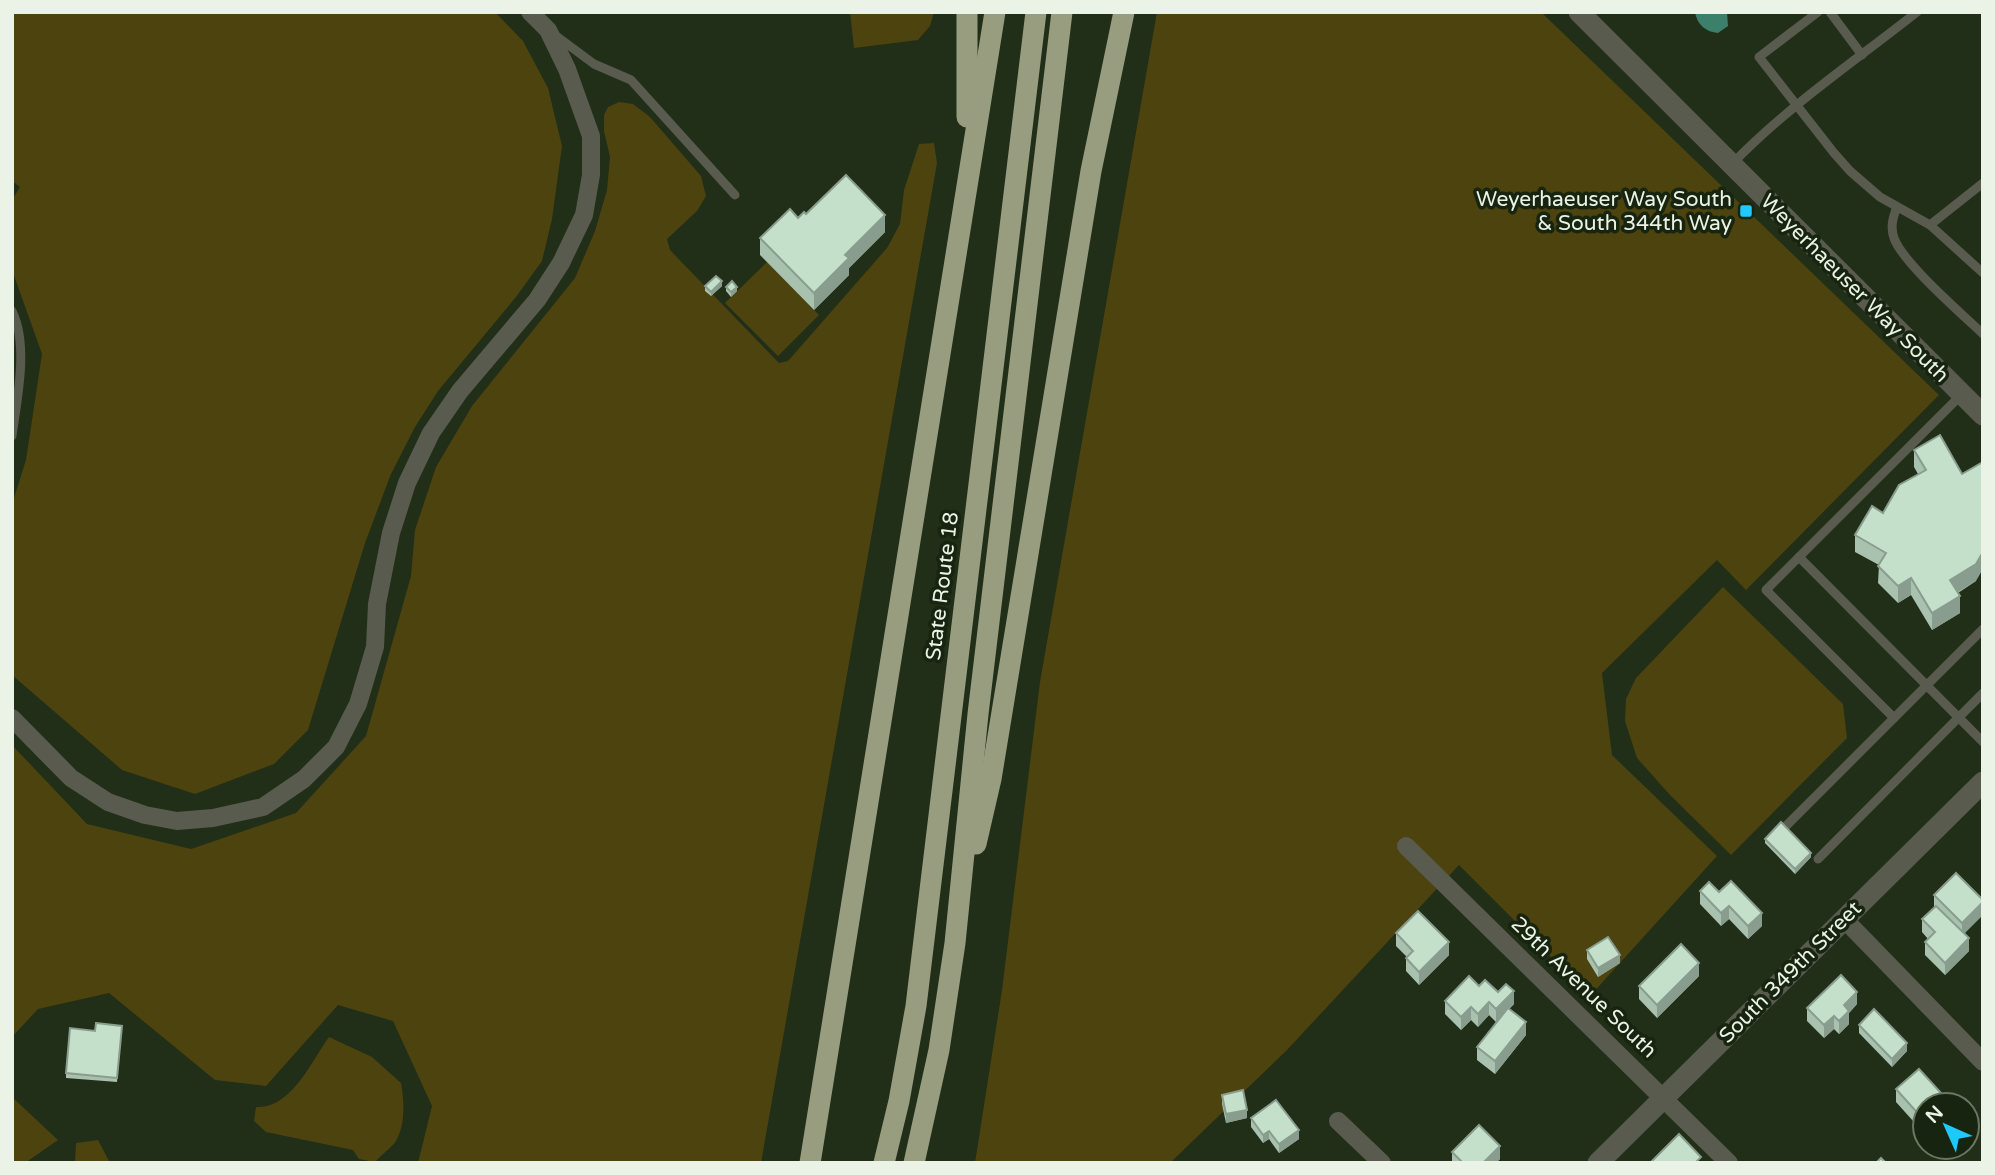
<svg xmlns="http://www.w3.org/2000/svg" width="1995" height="1175" font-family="'Varela Round',sans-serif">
<rect width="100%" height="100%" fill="#212e18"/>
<!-- green -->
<g fill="#4d430f">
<path d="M 12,12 L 495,12 L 523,41 L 548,88 L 562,146 L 552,219 L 542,261 L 516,297 L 438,391 L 415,427 L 391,474 L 365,543 L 308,730 L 274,764 L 195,794 L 122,770 L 12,675 L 12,504 L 26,460 L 42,354 L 12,270 L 12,200 L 20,187 L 12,181 Z"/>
<path d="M 850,12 L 934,12 L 930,26 L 918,40 L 854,48 Z"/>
<path d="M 1157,12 L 1541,12 L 1939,395 L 1746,590 L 1717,560 L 1602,673 L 1612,755 L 1717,856 L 1590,996 L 1459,865 L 1287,1050 L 1170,1163 L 975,1163 L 1002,990 L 1040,682 Z"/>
<path d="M 619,102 L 633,104 L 650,117 L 701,176 L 706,196 L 697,211 L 667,239 L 670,250 L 779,363 L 788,361 L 887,248 L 900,224 L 904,190 L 919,144 L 934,143 L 937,163 L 761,1163 L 418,1163 L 432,1106 L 393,1021 L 338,1005 L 266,1086 L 215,1080 L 109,993 L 38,1009 L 12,1037 L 12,745 L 87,824 L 191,849 L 296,813 L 366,736 L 411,576 L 415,530 L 436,467 L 472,406 L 575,278 L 595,231 L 607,190 L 610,157 L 604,131 L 604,115 L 608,107 Z"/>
<path d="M 767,262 L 819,315 L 778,356 L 725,303 Z"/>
<path d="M 1723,587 L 1843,704 L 1847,738 L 1731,855 L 1670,795 L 1637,758 L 1625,721 L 1626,699 L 1636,678 Z"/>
<path d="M 329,1037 L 372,1057 L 401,1083 C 404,1100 406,1124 396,1141 C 391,1148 381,1155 375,1162 L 359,1159 L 353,1150 L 266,1132 L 254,1121 L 256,1107 C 291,1109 311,1062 329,1037 Z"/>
<path d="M 12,1097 L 58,1140 L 25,1163 L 12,1163 Z"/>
<path d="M 98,1140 L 110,1163 L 75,1163 L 76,1143 Z"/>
</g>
<!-- water -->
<path fill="#3c7f6b" d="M 1695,12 L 1727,12 L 1728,26 L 1718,33 C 1706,32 1697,25 1695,12 Z"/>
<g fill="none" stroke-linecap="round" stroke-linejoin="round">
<!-- service -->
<g stroke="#585b4e" stroke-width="9">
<path d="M 1818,12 L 1759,57 L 1834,153 L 1850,171 L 1880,197 L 1930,225 L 1983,273"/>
<path d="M 1830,12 L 1862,55"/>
<path d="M 555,35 L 594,64 L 631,80 L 735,195"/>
<path d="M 1732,164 C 1787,107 1855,61 1917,12"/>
<path d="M 1897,207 C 1893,217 1890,227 1894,238 C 1902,262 1962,314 1983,334"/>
<path d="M 1930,225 L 1983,183"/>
<path d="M 12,311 C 29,345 17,399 12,436"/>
<path d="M 1799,557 L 1983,742"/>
<path d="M 1894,718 L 1766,590 L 1962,394"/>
<path d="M 1785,827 L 1983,629"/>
<path d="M 1818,859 L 1983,693"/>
</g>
<!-- minor -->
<g stroke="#585b4e" stroke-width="18">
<path d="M 12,718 L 71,778 L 108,802 L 145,815 L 177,821 L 213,818 L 263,807 L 304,779 L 336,747 L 358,704 L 375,647 L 377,604 L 391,533 L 407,483 L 431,433 L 460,391 L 537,300 L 561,263 L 584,215 L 591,175 L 591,136 L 567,69 L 548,30 L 530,12"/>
<path d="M 1406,846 L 1729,1163"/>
<path d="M 1844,919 L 1983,1062"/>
<path d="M 1338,1121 L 1382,1163"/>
</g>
<!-- tertiary -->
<g stroke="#585b4e" stroke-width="21">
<path d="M 1579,12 L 1983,415"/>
<path d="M 1598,1163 L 1983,782"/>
</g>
<!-- motorway -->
<g stroke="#989d80" stroke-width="21">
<path d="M 967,117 L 967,12"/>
<path d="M 976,844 L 991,779 L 1091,171 L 1124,12"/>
<path d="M 810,1163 L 995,12"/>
<path d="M 884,1163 L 899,1101 L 916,1006 L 1036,12"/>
<path d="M 914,1163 L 939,1050 L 955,943 L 978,714 L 1062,12"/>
</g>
</g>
<!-- wall -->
<g fill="#a9c1af">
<path d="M 806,214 L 885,232 L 849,268 L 849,275 L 814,310 L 760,255 L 760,238 Z"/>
<path d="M 705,286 L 722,286 L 711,296 L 705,291 Z"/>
<path d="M 726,287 L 737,291 L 731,297 L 726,291 Z"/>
<path d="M 1940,435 L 1976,581 L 1958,593 L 1960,613 L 1932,630 L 1911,595 L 1898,603 L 1878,583 L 1879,565 L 1855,552 L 1855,535 L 1883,513 L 1918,474 L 1914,467 L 1914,450 Z"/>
<path d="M 1765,839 L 1811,857 L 1795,874 L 1765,843 Z"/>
<path d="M 1956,873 L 1964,934 L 1969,951 L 1945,975 L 1925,955 L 1925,942 L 1928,939 L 1922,932 L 1922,919 L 1934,907 L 1934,895 Z"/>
<path d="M 1700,891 L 1719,892 L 1762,926 L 1748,939 L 1729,919 L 1721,926 L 1700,904 Z"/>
<path d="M 1396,933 L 1449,955 L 1419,985 L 1406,971 L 1406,958 L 1407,957 L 1396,946 Z"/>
<path d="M 1587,950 L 1620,963 L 1598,977 L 1587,959 Z"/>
<path d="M 1699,976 L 1657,1018 L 1639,999 L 1639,986 Z"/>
<path d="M 1479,986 L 1498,992 L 1514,1004 L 1509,1009 L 1526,1035 L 1495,1074 L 1477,1060 L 1477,1047 L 1496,1022 L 1489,1015 L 1478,1027 L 1471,1020 L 1461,1030 L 1445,1014 L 1445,1001 Z"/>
<path d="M 1857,1004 L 1849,1013 L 1849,1024 L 1839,1034 L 1834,1029 L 1824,1038 L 1807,1021 L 1807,1008 Z"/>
<path d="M 1859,1025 L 1907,1051 L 1892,1067 L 1859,1033 Z"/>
<path d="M 122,1026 L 117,1082 L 66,1078 L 66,1073 L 95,1031 Z"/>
<path d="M 1896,1089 L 1925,1105 L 1925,1128 L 1922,1131 L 1896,1102 Z"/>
<path d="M 1222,1095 L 1247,1118 L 1226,1123 L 1222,1104 Z"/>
<path d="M 1251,1118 L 1299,1139 L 1279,1153 L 1269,1139 L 1263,1143 L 1251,1127 Z"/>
<path d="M 1452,1152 L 1500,1159 L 1496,1163 L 1452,1163 Z"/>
</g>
<!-- shaded-wall -->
<g fill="#899d8e">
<path d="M 885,215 L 885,232 L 849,268 L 849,275 L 814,310 L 814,293 L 845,255 Z"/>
<path d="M 722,281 L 722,286 L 711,296 L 711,292 Z"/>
<path d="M 737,287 L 737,291 L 731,297 L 731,292 Z"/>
<path d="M 1983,552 L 1983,569 L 1976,581 L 1950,597 L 1950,580 Z"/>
<path d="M 1911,578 L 1911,595 L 1898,603 L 1898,586 Z"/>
<path d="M 1960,596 L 1960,613 L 1932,630 L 1932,613 Z"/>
<path d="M 1811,853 L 1811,857 L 1795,874 L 1795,869 Z"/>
<path d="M 1983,902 L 1983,915 L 1962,936 L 1962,923 Z"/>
<path d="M 1729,906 L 1729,919 L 1721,926 L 1721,913 Z"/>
<path d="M 1762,913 L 1762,926 L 1748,939 L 1748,926 Z"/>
<path d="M 1969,938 L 1969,951 L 1945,975 L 1945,963 Z"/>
<path d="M 1449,942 L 1449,955 L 1419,985 L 1419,972 Z"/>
<path d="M 1620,955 L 1620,963 L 1598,977 L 1598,968 Z"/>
<path d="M 1699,963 L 1699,976 L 1657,1018 L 1657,1005 Z"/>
<path d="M 1514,991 L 1514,1004 L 1496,1022 L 1496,1009 Z"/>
<path d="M 1857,992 L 1857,1004 L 1849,1013 L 1849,1024 L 1839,1034 L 1839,1021 L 1844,1005 Z"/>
<path d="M 1489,1002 L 1489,1015 L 1478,1027 L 1478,1014 Z"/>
<path d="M 1471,1007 L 1471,1020 L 1461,1030 L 1461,1017 Z"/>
<path d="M 1834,1016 L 1834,1029 L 1824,1038 L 1824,1025 Z"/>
<path d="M 1526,1022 L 1526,1035 L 1495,1074 L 1495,1061 Z"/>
<path d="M 1907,1043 L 1907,1051 L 1892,1067 L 1892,1059 Z"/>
<path d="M 1247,1110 L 1247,1118 L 1226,1123 L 1226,1114 Z"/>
<path d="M 1925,1115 L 1925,1128 L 1922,1131 L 1922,1118 Z"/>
<path d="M 1299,1130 L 1299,1139 L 1279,1153 L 1279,1144 Z"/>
<path d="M 1269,1131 L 1269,1139 L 1263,1143 L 1263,1135 Z"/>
<path d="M 1500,1146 L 1500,1159 L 1496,1163 L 1483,1163 Z"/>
</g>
<!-- building -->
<g fill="#c4e0cb" stroke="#899d8e" stroke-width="2">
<path d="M 846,175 L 885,215 L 845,255 L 849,258 L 814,293 L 760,238 L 790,209 L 798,218 L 804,212 L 806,214 Z"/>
<path d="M 716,276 L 722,281 L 711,292 L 705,286 Z"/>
<path d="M 732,281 L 737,287 L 731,292 L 726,287 Z"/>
<path d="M 1940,435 L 1962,474 L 1983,462 L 1983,552 L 1976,564 L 1950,580 L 1960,596 L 1932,613 L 1911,578 L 1898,586 L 1878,566 L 1886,553 L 1855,535 L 1872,506 L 1883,513 L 1899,485 L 1926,470 L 1914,450 Z"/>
<path d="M 1781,822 L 1811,853 L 1795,869 L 1765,839 Z"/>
<path d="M 1956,873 L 1983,900 L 1983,902 L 1962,923 L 1934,895 Z"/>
<path d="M 1731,881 L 1762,913 L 1748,926 L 1729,906 L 1721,913 L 1700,891 L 1709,882 L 1719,892 Z"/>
<path d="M 1936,906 L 1969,938 L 1945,963 L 1925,942 L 1935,932 L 1922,919 Z"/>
<path d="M 1418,911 L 1449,942 L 1419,972 L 1406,958 L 1413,951 L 1396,933 Z"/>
<path d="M 1608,937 L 1620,955 L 1598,968 L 1587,950 Z"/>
<path d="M 1681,944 L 1699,963 L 1657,1005 L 1639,986 Z"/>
<path d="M 1841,975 L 1857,992 L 1844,1005 L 1849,1011 L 1839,1021 L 1834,1016 L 1824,1025 L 1807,1008 Z"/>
<path d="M 1469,976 L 1479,986 L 1485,980 L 1498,992 L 1506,984 L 1514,991 L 1496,1009 L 1489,1002 L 1478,1014 L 1471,1007 L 1461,1017 L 1445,1001 Z"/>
<path d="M 1508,1008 L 1526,1022 L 1495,1061 L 1477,1047 Z"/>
<path d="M 1874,1009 L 1907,1043 L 1892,1059 L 1859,1025 Z"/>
<path d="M 96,1023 L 122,1026 L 117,1078 L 66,1073 L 70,1028 L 95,1031 Z"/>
<path d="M 1919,1069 L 1952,1105 L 1925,1105 L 1925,1115 L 1922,1118 L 1896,1089 Z"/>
<path d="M 1243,1090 L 1247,1110 L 1226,1114 L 1222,1095 Z"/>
<path d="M 1276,1100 L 1299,1130 L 1279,1144 L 1269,1131 L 1263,1135 L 1251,1118 Z"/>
<path d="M 1479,1125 L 1500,1146 L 1483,1163 L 1463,1163 L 1452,1152 Z"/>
<path d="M 1679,1134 L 1701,1157 L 1695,1163 L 1650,1163 Z"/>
<path d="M 1881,1158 L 1886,1163 L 1876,1163 Z"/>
</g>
<!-- markers -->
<rect fill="#20c9fd" stroke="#17240f" stroke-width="2.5" x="1739" y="204" width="14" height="14" rx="3.5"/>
<g text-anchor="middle" stroke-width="7" stroke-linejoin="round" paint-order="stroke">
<!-- poi labels -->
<g font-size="21" fill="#eaf3e5" stroke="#17240f" text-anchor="end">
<text x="1732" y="206">Weyerhaeuser Way South<tspan x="1732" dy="24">&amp; South 344th Way</tspan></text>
</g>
<!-- street labels -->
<g font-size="21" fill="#eaf3e5" stroke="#17240f">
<text transform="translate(1855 288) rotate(45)" y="7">Weyerhaeuser Way South</text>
<text transform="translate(942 586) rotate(-83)" y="7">State Route 18</text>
<text transform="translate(1790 972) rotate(-45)" y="7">South 349th Street</text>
<text transform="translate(1584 987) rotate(44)" y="7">29th Avenue South</text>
</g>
</g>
<!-- border -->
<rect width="1995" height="1175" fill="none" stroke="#eaf3e5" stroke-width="28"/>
<!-- north arrow -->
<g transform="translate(1946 1126) rotate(315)"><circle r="33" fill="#17240f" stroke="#6b7765" stroke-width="2"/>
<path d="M0-5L12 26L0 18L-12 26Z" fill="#20c9fd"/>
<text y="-10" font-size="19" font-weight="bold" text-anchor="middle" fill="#eaf3e5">N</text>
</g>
</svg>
